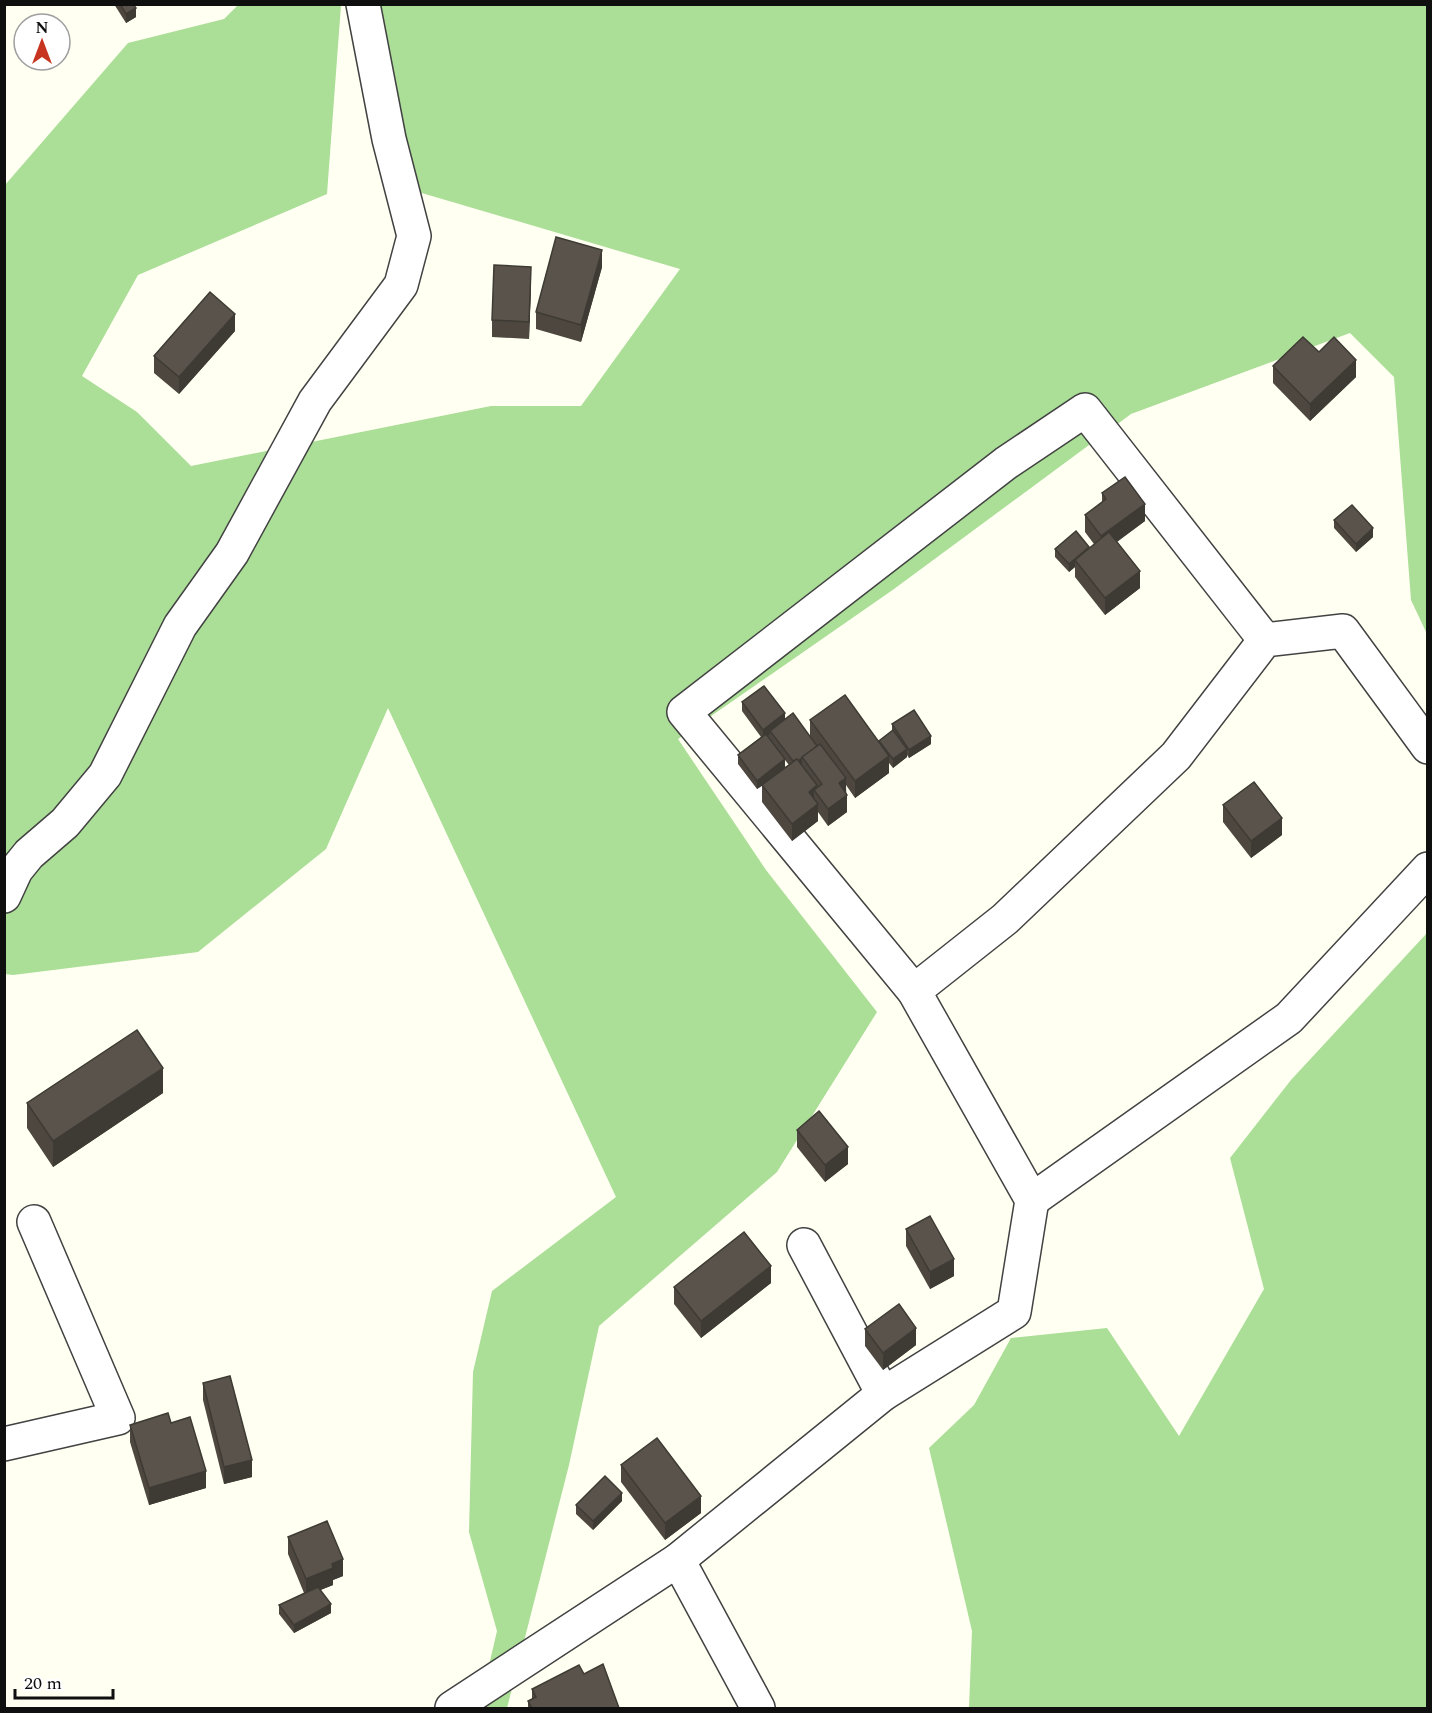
<svg xmlns="http://www.w3.org/2000/svg" width="1432" height="1713" font-family="Spectral,serif">
<rect width="100%" height="100%" fill="#fffff2"/>
<!-- forest -->
<g fill="#abde97">
<path d="M 238,5 L 341,5 L 327,194 L 138,275 L 82,376 L 137,412 L 191,466 L 491,406 L 581,406 L 680,269 L 415,191 L 378,5 L 1427,5 L 1427,634 L 1411,600 L 1394,377 L 1350,333 L 1131,414 L 894,589 L 678,739 L 766,870 L 877,1012 L 777,1172 L 599,1326 L 569,1465 L 507,1708 L 479,1708 L 497,1631 L 469,1532 L 473,1372 L 492,1291 L 616,1197 L 388,708 L 326,849 L 198,952 L 13,975 L 5,974 L 5,185 L 128,43 L 224,19 Z"/>
<path d="M 1427,933 L 1427,1708 L 969,1708 L 972,1631 L 929,1448 L 974,1405 L 1011,1338 L 1107,1328 L 1179,1436 L 1264,1289 L 1230,1158 L 1291,1080 Z"/>
</g>
<g fill="none" stroke-linecap="round" stroke-linejoin="round">
<defs>
<g id="street">
<path d="M 4,896 L 16,870 L 29,854 L 65,823 L 105,775 L 180,626 L 232,553 L 315,401 L 401,285 L 414,236 L 389,139 L 363,4"/>
<path d="M 914,991 L 1005,919 L 1176,756 L 1265,640 L 1343,631 L 1428,747"/>
<path d="M 1032,1200 L 1289,1018 L 1428,869"/>
<path d="M 804,1245 L 883,1394"/>
<path d="M 4,1444 L 118,1418 L 34,1222"/>
<path d="M 678,1560 L 758,1708"/>
<path d="M 452,1708 L 678,1560 L 883,1394 L 1014,1312 L 1032,1200 L 914,991 L 684,712 L 1006,463 L 1085,410 L 1265,640"/>
</g>
</defs>
<!-- street casing -->
<use href="#street" stroke="#424242" stroke-width="36"/>
<!-- street -->
<use href="#street" stroke="#fff" stroke-width="33"/>
</g>
<!-- wall -->
<g fill="#4d4740" fill-rule="evenodd">
<path d="M 114,4 L 133,4 L 136,17 L 126,23 Z"/>
<path d="M 602,267 L 581,342 L 536,329 L 536,312 Z"/>
<path d="M 531,284 L 529,339 L 492,337 L 492,320 Z"/>
<path d="M 235,331 L 179,394 L 154,373 L 154,356 Z"/>
<path d="M 1319,352 L 1356,377 L 1310,421 L 1273,383 L 1273,366 Z"/>
<path d="M 1102,493 L 1145,521 L 1117,542 L 1140,588 L 1105,615 L 1075,577 L 1075,567 L 1069,572 L 1055,557 L 1055,549 L 1089,548 L 1094,544 L 1085,532 L 1085,515 L 1102,503 Z"/>
<path d="M 1334,520 L 1373,537 L 1356,552 L 1334,528 Z"/>
<path d="M 742,702 L 785,719 L 810,737 L 810,720 L 879,741 L 892,731 L 892,724 L 931,744 L 909,758 L 907,755 L 907,757 L 893,768 L 889,763 L 889,773 L 855,798 L 846,785 L 847,812 L 828,826 L 818,812 L 818,821 L 792,841 L 762,802 L 762,786 L 757,789 L 738,764 L 738,755 L 761,737 L 742,711 ZM 785,760 L 789,765 L 785,767 Z"/>
<path d="M 1223,805 L 1282,835 L 1251,858 L 1223,822 Z"/>
<path d="M 163,1093 L 53,1167 L 27,1128 L 27,1103 Z"/>
<path d="M 797,1130 L 848,1164 L 825,1182 L 797,1147 Z"/>
<path d="M 906,1229 L 954,1276 L 930,1289 L 906,1246 Z"/>
<path d="M 771,1283 L 701,1338 L 674,1304 L 674,1287 Z"/>
<path d="M 865,1329 L 916,1345 L 883,1370 L 865,1346 Z"/>
<path d="M 203,1383 L 252,1477 L 224,1484 L 203,1400 Z"/>
<path d="M 171,1423 L 206,1488 L 149,1505 L 130,1442 L 130,1425 Z"/>
<path d="M 621,1465 L 701,1513 L 665,1540 L 621,1482 Z"/>
<path d="M 622,1501 L 593,1530 L 576,1514 L 576,1505 Z"/>
<path d="M 288,1537 L 343,1576 L 333,1580 L 333,1585 L 320,1590 L 331,1613 L 294,1633 L 279,1614 L 279,1605 L 304,1593 L 288,1554 Z"/>
<path d="M 584,1674 L 619,1708 L 528,1708 L 528,1701 L 532,1699 L 532,1689 Z"/>
</g>
<!-- shaded-wall -->
<g fill="#3e3a34">
<path d="M 136,8 L 136,17 L 126,23 L 126,14 Z"/>
<path d="M 602,250 L 602,267 L 581,342 L 581,325 Z"/>
<path d="M 531,267 L 531,284 L 529,339 L 529,322 Z"/>
<path d="M 235,314 L 235,331 L 179,394 L 179,377 Z"/>
<path d="M 1356,360 L 1356,377 L 1310,421 L 1310,404 Z"/>
<path d="M 1145,504 L 1145,521 L 1101,553 L 1101,536 Z"/>
<path d="M 1373,528 L 1373,537 L 1356,552 L 1356,544 Z"/>
<path d="M 1089,547 L 1089,556 L 1075,560 L 1075,567 L 1069,572 L 1069,564 Z"/>
<path d="M 1140,571 L 1140,588 L 1105,615 L 1105,598 Z"/>
<path d="M 785,713 L 785,722 L 770,731 L 770,734 L 763,739 L 763,730 Z"/>
<path d="M 931,736 L 931,744 L 909,758 L 909,750 Z"/>
<path d="M 907,749 L 907,757 L 893,768 L 893,759 Z"/>
<path d="M 889,756 L 889,773 L 855,798 L 855,781 Z"/>
<path d="M 802,758 L 802,766 L 794,763 Z"/>
<path d="M 785,759 L 785,768 L 757,789 L 757,781 Z"/>
<path d="M 846,778 L 846,795 L 839,783 Z"/>
<path d="M 817,785 L 817,795 L 814,790 L 814,805 L 809,792 Z"/>
<path d="M 847,795 L 847,812 L 828,826 L 828,809 Z"/>
<path d="M 818,804 L 818,821 L 792,841 L 792,824 Z"/>
<path d="M 1282,818 L 1282,835 L 1251,858 L 1251,841 Z"/>
<path d="M 163,1068 L 163,1093 L 53,1167 L 53,1141 Z"/>
<path d="M 848,1147 L 848,1164 L 825,1182 L 825,1165 Z"/>
<path d="M 954,1259 L 954,1276 L 930,1289 L 930,1272 Z"/>
<path d="M 771,1266 L 771,1283 L 701,1338 L 701,1321 Z"/>
<path d="M 916,1328 L 916,1345 L 883,1370 L 883,1353 Z"/>
<path d="M 252,1460 L 252,1477 L 224,1484 L 224,1467 Z"/>
<path d="M 206,1471 L 206,1488 L 149,1505 L 149,1488 Z"/>
<path d="M 622,1493 L 622,1501 L 593,1530 L 593,1521 Z"/>
<path d="M 701,1496 L 701,1513 L 665,1540 L 665,1523 Z"/>
<path d="M 343,1559 L 343,1576 L 333,1580 L 333,1585 L 306,1596 L 306,1579 L 332,1564 Z"/>
<path d="M 331,1604 L 331,1613 L 294,1633 L 294,1625 Z"/>
</g>
<!-- building -->
<g fill="#59534b" stroke="#3e3a34" stroke-width="1.5">
<path d="M 120,4 L 133,4 L 136,8 L 126,14 Z"/>
<path d="M 556,237 L 602,250 L 581,325 L 536,312 Z"/>
<path d="M 494,265 L 531,267 L 529,322 L 492,320 Z"/>
<path d="M 210,292 L 235,314 L 179,377 L 154,356 Z"/>
<path d="M 1303,337 L 1319,352 L 1334,337 L 1356,360 L 1310,404 L 1273,366 Z"/>
<path d="M 1125,477 L 1145,504 L 1101,536 L 1085,515 L 1106,499 L 1102,493 Z"/>
<path d="M 1352,505 L 1373,528 L 1356,544 L 1334,520 Z"/>
<path d="M 1076,531 L 1089,547 L 1069,564 L 1055,549 Z"/>
<path d="M 1109,532 L 1140,571 L 1105,598 L 1075,560 Z"/>
<path d="M 764,686 L 785,713 L 763,730 L 742,702 Z"/>
<path d="M 845,695 L 889,756 L 855,781 L 810,720 Z"/>
<path d="M 914,710 L 931,736 L 909,750 L 892,724 Z"/>
<path d="M 793,713 L 817,746 L 798,761 L 797,759 L 793,761 L 770,731 Z"/>
<path d="M 893,730 L 907,749 L 893,759 L 879,741 Z"/>
<path d="M 766,734 L 785,759 L 757,781 L 738,755 Z"/>
<path d="M 820,744 L 846,778 L 839,783 L 847,795 L 828,809 L 814,790 L 822,784 L 802,757 Z"/>
<path d="M 797,759 L 817,785 L 809,792 L 818,804 L 792,824 L 762,785 Z"/>
<path d="M 1254,782 L 1282,818 L 1251,841 L 1223,805 Z"/>
<path d="M 137,1030 L 163,1068 L 53,1141 L 27,1103 Z"/>
<path d="M 819,1111 L 848,1147 L 825,1165 L 797,1130 Z"/>
<path d="M 930,1216 L 954,1259 L 930,1272 L 906,1229 Z"/>
<path d="M 744,1232 L 771,1266 L 701,1321 L 674,1287 Z"/>
<path d="M 899,1304 L 916,1328 L 883,1353 L 865,1329 Z"/>
<path d="M 230,1376 L 252,1460 L 224,1467 L 203,1383 Z"/>
<path d="M 168,1413 L 171,1423 L 190,1417 L 206,1471 L 149,1488 L 130,1425 Z"/>
<path d="M 657,1438 L 701,1496 L 665,1523 L 621,1465 Z"/>
<path d="M 605,1476 L 622,1493 L 593,1521 L 576,1505 Z"/>
<path d="M 327,1521 L 343,1559 L 332,1564 L 333,1568 L 306,1579 L 288,1537 Z"/>
<path d="M 318,1587 L 331,1604 L 294,1625 L 279,1605 Z"/>
<path d="M 603,1664 L 619,1708 L 532,1708 L 528,1701 L 536,1697 L 532,1689 L 579,1665 L 584,1674 Z"/>
</g>
<!-- border -->
<rect width="1432" height="1713" fill="none" stroke="#0f0f0f" stroke-width="12"/>
<!-- north arrow -->
<g transform="translate(42 42)"><circle r="28" fill="#ffffff" stroke="#9f9f9f" stroke-width="1.5"/>
<path d="M0-4.5L10 22L0 15L-10 22Z" fill="#c73420"/>
<text y="-9" font-size="16" font-weight="bold" text-anchor="middle" fill="#0f0f0f">N</text>
</g>
<!-- scale -->
<path d="M15 1689v9h98v-9" fill="none" stroke="#0f0f0f" stroke-width="3"/>
<text x="24" y="1689" font-size="18" fill="#0f0f0f" stroke="#ffffff" stroke-width="4.5" paint-order="stroke">20 m</text>
</svg>
